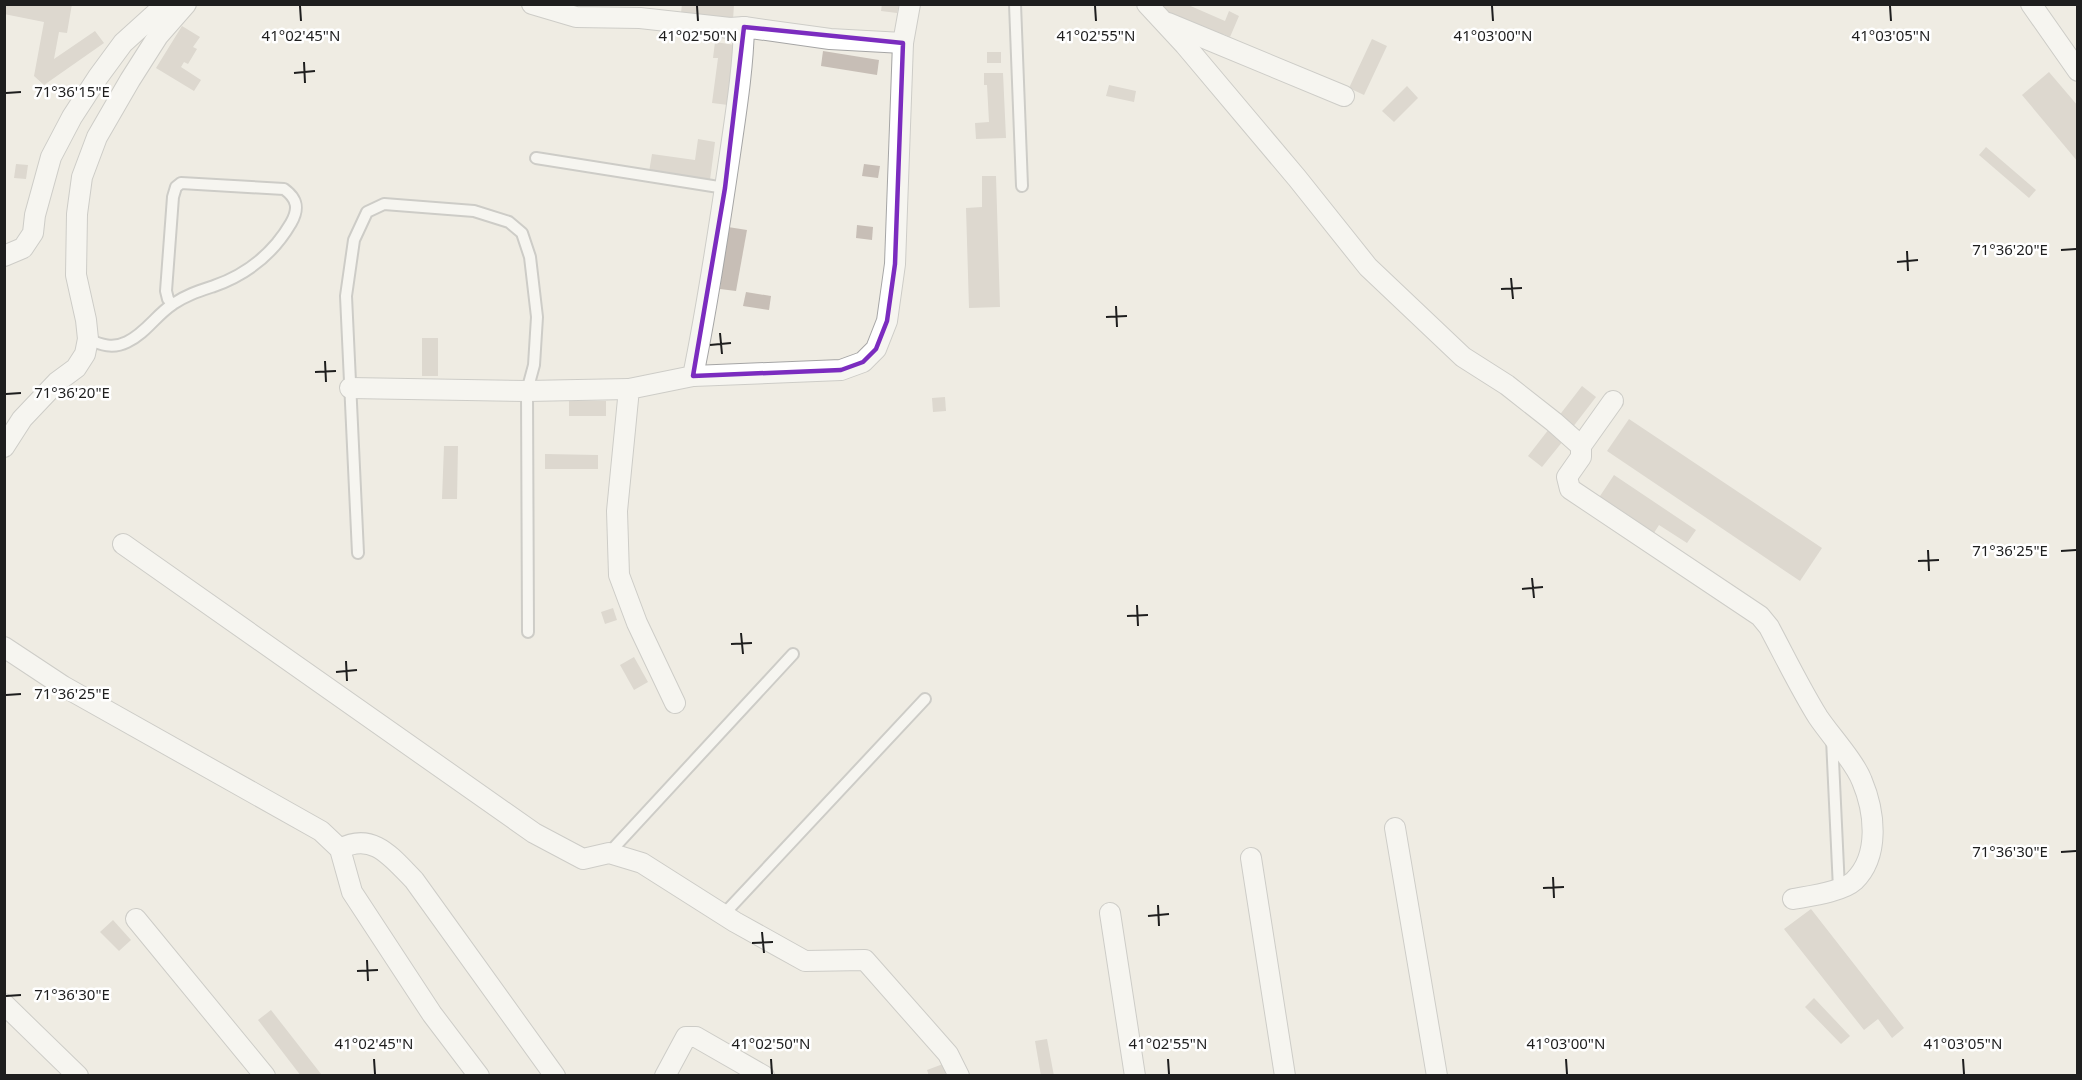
<svg xmlns="http://www.w3.org/2000/svg" width="2082" height="1080" font-family="'Noto Sans',sans-serif">
<rect width="100%" height="100%" fill="#efece3"/>
<!-- building -->
<g fill="#c7beb6">
<path d="M 4,4 L 72,4 L 67,33 L 59,32 L 54,59 L 95,31 L 104,43 L 44,85 L 34,76 L 44,22 L 4,14 Z"/>
<path d="M 682,4 L 734,4 L 733,20 L 681,13 Z"/>
<path d="M 882,4 L 899,4 L 897,13 L 881,11 Z"/>
<path d="M 1165,4 L 1186,4 L 1225,21 L 1229,11 L 1239,16 L 1230,37 L 1223,34 L 1221,37 L 1161,12 Z"/>
<path d="M 182,26 L 200,37 L 193,47 L 197,49 L 188,64 L 184,62 L 181,67 L 201,80 L 194,91 L 156,68 Z"/>
<path d="M 1372,39 L 1387,46 L 1364,95 L 1349,88 Z"/>
<path d="M 715,42 L 735,45 L 728,105 L 712,103 L 718,58 L 713,58 Z"/>
<path d="M 823,51 L 879,60 L 877,75 L 821,66 Z"/>
<rect x="987" y="52" width="14" height="11"/>
<path d="M 2049,72 L 2078,106 L 2078,162 L 2022,95 Z"/>
<path d="M 984,73 L 1003,73 L 1006,138 L 976,139 L 975,123 L 989,122 L 987,85 L 984,85 Z"/>
<path d="M 1109,85 L 1136,91 L 1134,102 L 1106,96 Z"/>
<path d="M 1407,86 L 1418,98 L 1394,122 L 1382,111 Z"/>
<path d="M 698,139 L 715,142 L 710,180 L 649,172 L 652,154 L 695,160 Z"/>
<path d="M 1986,147 L 2036,190 L 2029,198 L 1979,155 Z"/>
<path d="M 16,164 L 28,165 L 26,179 L 14,178 Z"/>
<path d="M 864,164 L 880,166 L 878,178 L 862,176 Z"/>
<path d="M 982,176 L 996,176 L 1000,307 L 969,308 L 966,208 L 982,207 Z"/>
<path d="M 857,225 L 873,227 L 872,240 L 856,238 Z"/>
<path d="M 728,227 L 747,230 L 736,291 L 720,289 Z"/>
<path d="M 746,292 L 771,296 L 769,310 L 743,306 Z"/>
<rect x="422" y="338" width="16" height="38"/>
<path d="M 1582,386 L 1596,397 L 1569,432 L 1555,421 Z"/>
<path d="M 945,397 L 946,411 L 933,412 L 932,398 Z"/>
<rect x="569" y="401" width="37" height="15"/>
<path d="M 1629,419 L 1822,548 L 1800,581 L 1607,451 Z"/>
<path d="M 1549,429 L 1563,441 L 1542,467 L 1528,456 Z"/>
<path d="M 444,446 L 458,446 L 457,499 L 442,499 Z"/>
<path d="M 545,454 L 598,455 L 598,469 L 545,469 Z"/>
<path d="M 1614,475 L 1696,530 L 1687,543 L 1659,525 L 1652,536 L 1598,499 Z"/>
<path d="M 613,608 L 617,620 L 605,624 L 601,612 Z"/>
<path d="M 634,657 L 648,682 L 634,690 L 620,665 Z"/>
<path d="M 1811,909 L 1904,1028 L 1892,1038 L 1878,1019 L 1864,1030 L 1784,929 Z"/>
<path d="M 113,920 L 131,940 L 119,951 L 100,932 Z"/>
<path d="M 1814,998 L 1850,1036 L 1841,1044 L 1805,1007 Z"/>
<path d="M 271,1010 L 321,1074 L 319,1076 L 301,1076 L 258,1020 Z"/>
<path d="M 1047,1039 L 1054,1076 L 1041,1076 L 1035,1041 Z"/>
<path d="M 943,1064 L 946,1076 L 929,1076 L 927,1070 Z"/>
</g>
<g fill="none" stroke-linecap="round" stroke-linejoin="round">
<defs>
<g id="lane">
<path d="M 1015,4 L 1022,186"/>
<path d="M 536,158 L 725,188"/>
<path d="M 88,339 C 101,345 113,349 127,342 C 146,333 156,315 173,304 C 186,295 199,291 214,286 C 248,274 273,254 291,223 C 299,209 298,199 284,189 L 181,183 L 176,187 L 173,197 L 166,291 L 168,299 L 172,304"/>
<path d="M 358,553 L 346,296 L 354,240 L 367,212 L 384,204 L 474,211 L 509,222 L 522,233 L 530,257 L 537,317 L 534,365 L 527,391 L 528,632"/>
<path d="M 1832,739 L 1839,889"/>
<path d="M 609,853 L 793,654"/>
<path d="M 724,914 L 925,699"/>
</g>
<g id="street">
<path d="M 532,4 L 576,17 L 640,18 L 730,28 L 744,27"/>
<path d="M 1147,4 L 1185,45 L 1297,178 L 1368,267 L 1463,357 L 1507,385 L 1554,422 L 1581,446 L 1581,457 L 1567,477 L 1570,489 L 1760,616 L 1769,627 C 1785,657 1800,688 1818,717 C 1830,735 1855,762 1862,781 C 1875,812 1880,856 1854,881 C 1842,892 1809,896 1793,899"/>
<path d="M 2031,4 L 2078,71"/>
<path d="M 1168,23 L 1344,96"/>
<path d="M 4,256 L 23,248 L 33,233 L 35,215 L 51,157 L 72,117 L 98,77 L 123,43 L 166,4"/>
<path d="M 693,376 L 841,370 L 863,362 L 876,349 L 887,321 L 895,264 L 903,43"/>
<path d="M 350,388 L 527,391 L 629,389"/>
<path d="M 1581,446 L 1613,401"/>
<path d="M 4,447 L 22,419 L 57,382 L 76,368 L 85,354 L 88,339 L 86,320 L 76,275 L 77,214 L 82,177 L 97,137 L 130,80 L 158,36 L 186,4"/>
<path d="M 123,544 L 534,833 L 583,859 L 609,853 L 642,863 L 735,922 L 805,961 L 865,960 L 948,1054 L 959,1076"/>
<path d="M 4,647 L 63,686 L 321,831 L 340,849 L 352,892 L 432,1014 L 479,1076"/>
<path d="M 675,703 L 637,623 L 619,575 L 617,511 L 629,389 L 693,376 C 708,303 719,229 730,154 C 736,112 743,69 744,27 L 830,39 L 903,43 L 910,4"/>
<path d="M 1395,828 L 1437,1076"/>
<path d="M 340,849 C 373,831 392,858 414,880 L 555,1076"/>
<path d="M 1251,858 L 1285,1076"/>
<path d="M 1110,913 L 1135,1076"/>
<path d="M 136,919 L 265,1076"/>
<path d="M 4,1004 L 78,1076"/>
<path d="M 665,1076 L 686,1037 L 696,1037 L 764,1076"/>
</g>
</defs>
<!-- lane casing -->
<use href="#lane" stroke="#a5a5a5" stroke-width="14"/>
<!-- street casing -->
<use href="#street" stroke="#a5a5a5" stroke-width="22"/>
<!-- lane -->
<use href="#lane" stroke="#fff" stroke-width="10"/>
<!-- street -->
<use href="#street" stroke="#fff" stroke-width="20"/>
</g>
<!-- marked area -->
<path d="M0 0H2082V1080H0ZM 744,27 L 903,43 L 895,264 L 887,321 L 876,349 L 863,362 L 841,370 L 693,376 L 725,188 Z" fill="#efece3" fill-opacity=".55" fill-rule="evenodd"/>
<path fill="none" stroke="#7b2cbf" stroke-width="4.5" stroke-linejoin="round" d="M 744,27 L 903,43 L 895,264 L 887,321 L 876,349 L 863,362 L 841,370 L 693,376 L 725,188 Z"/>
<!-- ticks -->
<path fill="none" stroke="#1e1e1e" stroke-width="2" d="M 300,6 L 301,21M 697,6 L 698,21M 1095,6 L 1096,21M 1492,6 L 1493,21M 1890,6 L 1891,21M 304,62 L 305,83M 294,73 L 315,71M 6,93 L 21,92M 2061,250 L 2076,249M 1907,251 L 1908,271M 1897,262 L 1918,260M 1511,278 L 1513,299M 1501,289 L 1522,288M 1116,306 L 1117,327M 1106,317 L 1127,316M 720,333 L 722,354M 710,345 L 731,343M 325,361 L 326,382M 315,372 L 336,371M 6,394 L 21,393M 1928,550 L 1929,571M 2061,551 L 2076,550M 1918,561 L 1939,560M 1532,578 L 1534,598M 1522,589 L 1543,587M 1137,605 L 1138,626M 1127,616 L 1148,615M 741,633 L 743,654M 731,644 L 752,643M 346,661 L 347,681M 336,672 L 357,670M 6,695 L 21,694M 2061,852 L 2076,851M 1553,877 L 1554,898M 1543,888 L 1564,887M 1158,905 L 1159,926M 1148,916 L 1169,914M 762,932 L 764,953M 752,943 L 773,942M 367,960 L 368,981M 357,971 L 378,970M 6,996 L 21,995M 374,1059 L 375,1074M 771,1059 L 772,1074M 1168,1059 L 1169,1074M 1566,1059 L 1567,1074M 1963,1059 L 1964,1074"/>
<g font-size="15" text-anchor="middle" fill="#1e1e1e" stroke="#fff" stroke-width="5" stroke-linejoin="round" paint-order="stroke">
<text x="301" y="41">41°02'45"N</text>
<text x="698" y="41">41°02'50"N</text>
<text x="1096" y="41">41°02'55"N</text>
<text x="1493" y="41">41°03'00"N</text>
<text x="1891" y="41">41°03'05"N</text>
<text x="72" y="97">71°36'15"E</text>
<text x="2010" y="255">71°36'20"E</text>
<text x="72" y="398">71°36'20"E</text>
<text x="2010" y="556">71°36'25"E</text>
<text x="72" y="699">71°36'25"E</text>
<text x="2010" y="857">71°36'30"E</text>
<text x="72" y="1000">71°36'30"E</text>
<text x="374" y="1049">41°02'45"N</text>
<text x="771" y="1049">41°02'50"N</text>
<text x="1168" y="1049">41°02'55"N</text>
<text x="1566" y="1049">41°03'00"N</text>
<text x="1963" y="1049">41°03'05"N</text>
</g>
<!-- border -->
<rect width="2082" height="1080" fill="none" stroke="#1e1e1e" stroke-width="12"/>
</svg>
